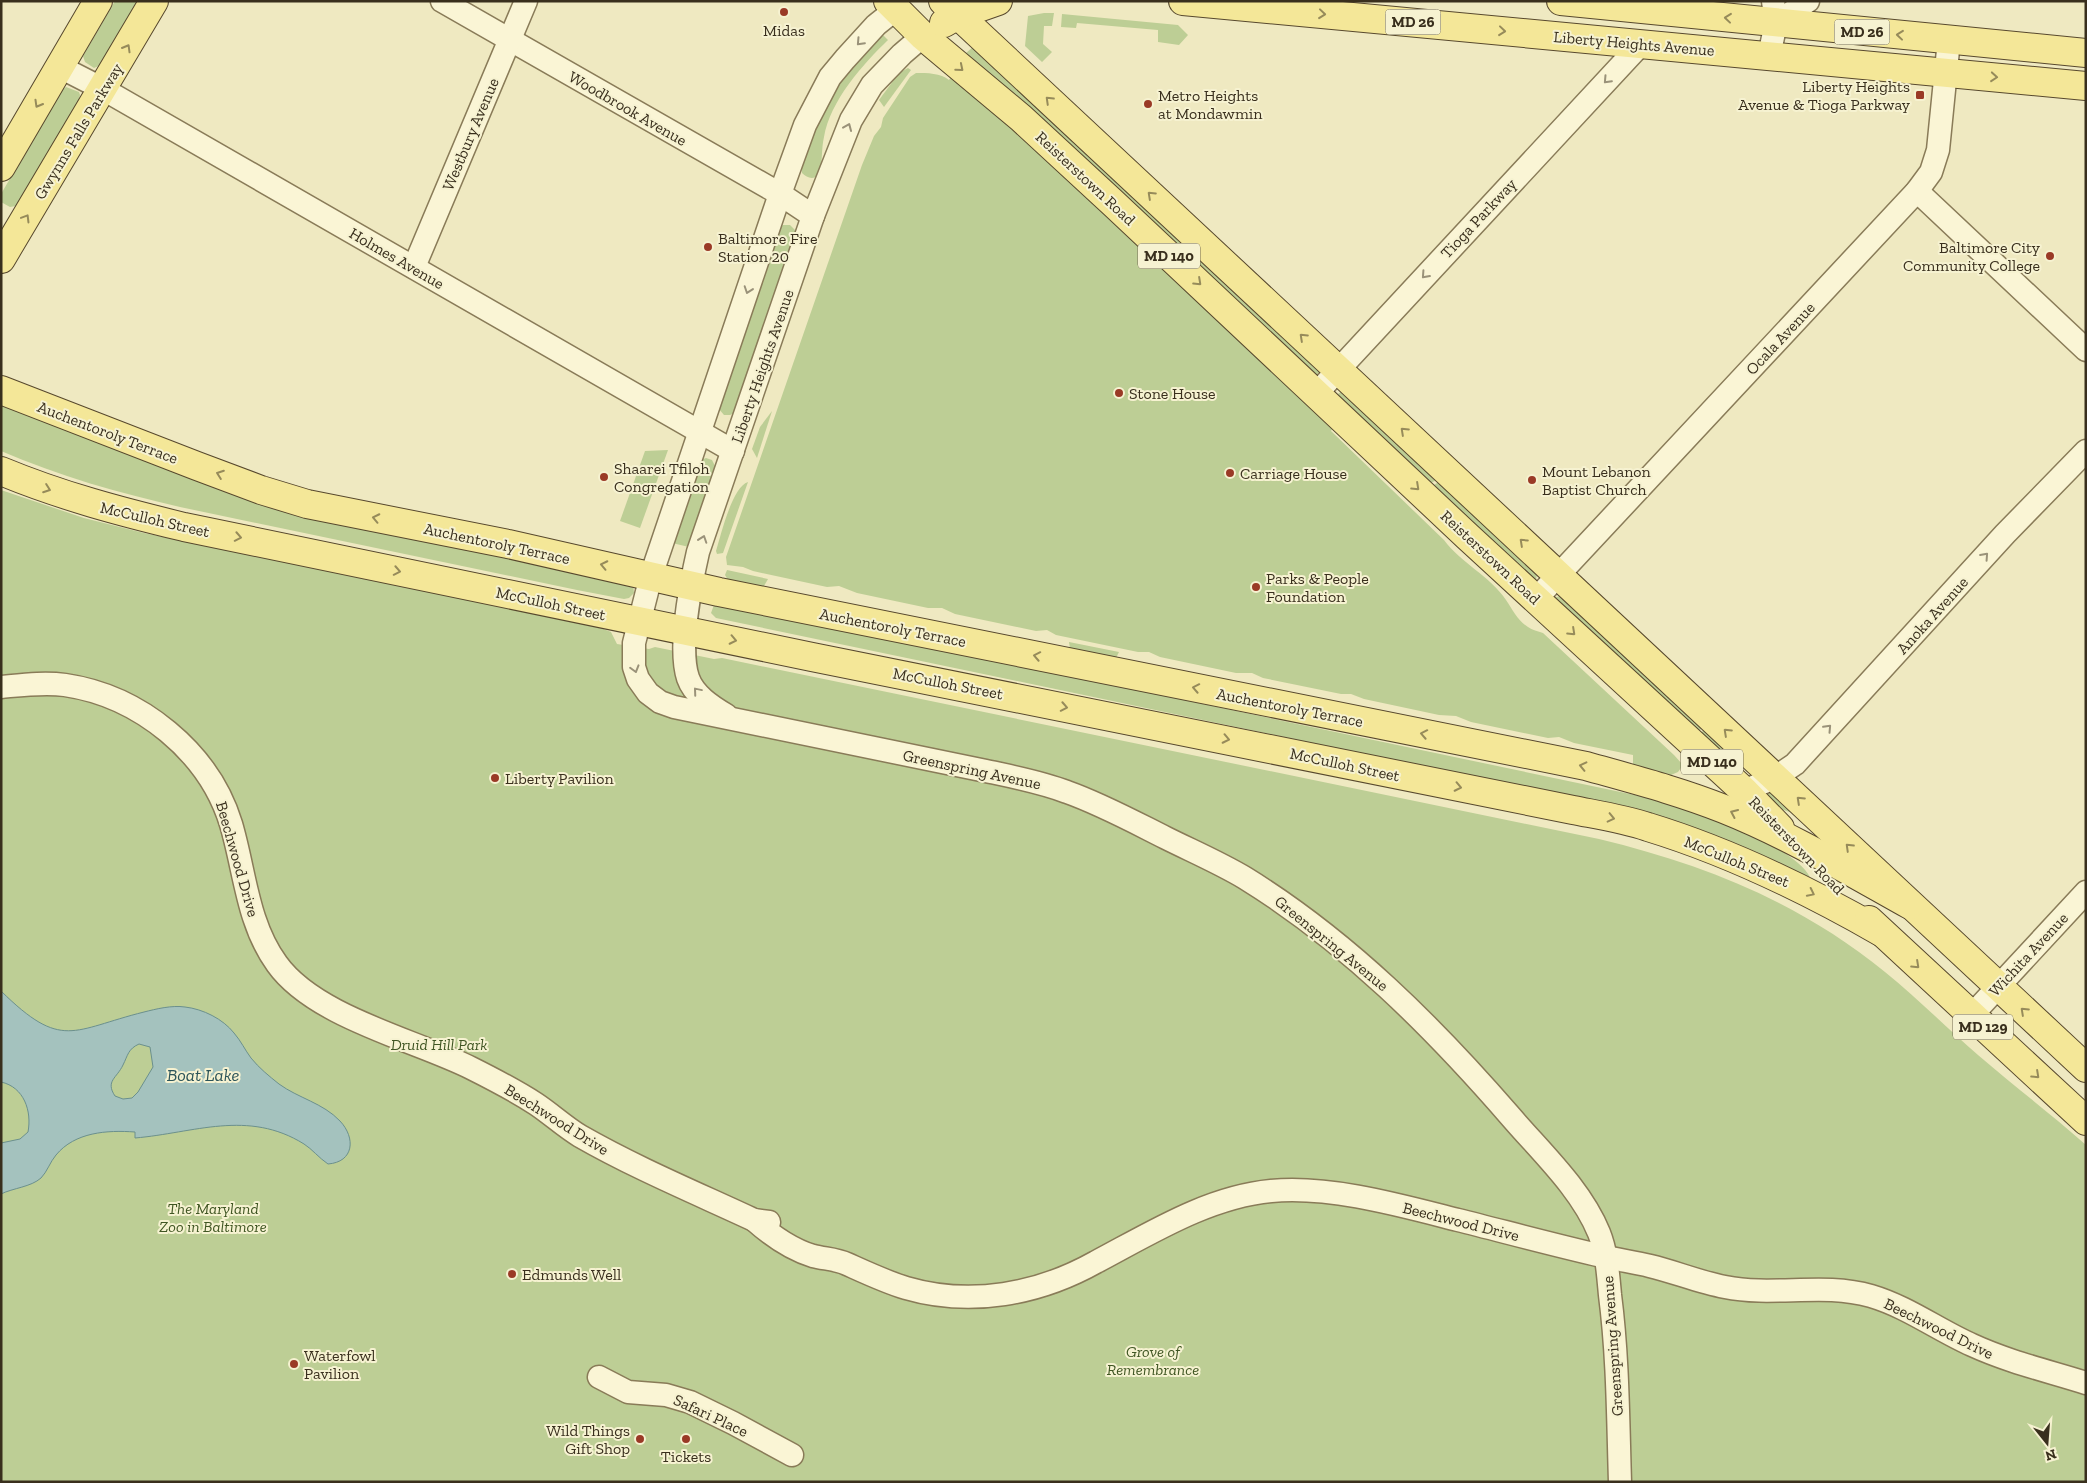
<svg xmlns="http://www.w3.org/2000/svg" width="2087" height="1483" font-family="'Zilla Slab',serif">
<rect width="100%" height="100%" fill="#efe9c1"/>
<!-- green -->
<g fill="#bdce95">
<path d="M 115,1 L 137,1 L 101,65 L 94,68 L 85,62 L 83,56 Z"/>
<path d="M 1044,13 L 1054,13 L 1052,26 L 1044,26 L 1043,44 L 1052,52 L 1042,62 L 1025,46 L 1028,16 Z"/>
<path d="M 1062,14 L 1178,25 L 1188,35 L 1179,45 L 1158,42 L 1158,30 L 1077,23 L 1076,28 L 1061,27 Z"/>
<path d="M 882,34 L 888,40 C 863,64 830,101 824,137 C 821,150 823,162 819,175 C 813,180 807,178 802,173 L 802,165 L 819,121 L 837,86 L 850,68 Z"/>
<path d="M 973,47 L 1320,372 L 1320,373 L 1315,375 L 966,53 Z"/>
<path d="M 908,68 L 911,70 L 884,107 L 879,100 L 899,73 Z"/>
<path d="M 916,73 C 927,73 941,73 949,80 L 951,77 L 964,79 L 1334,425 L 1331,431 L 1444,540 C 1461,563 1490,576 1506,600 C 1513,610 1517,620 1528,627 C 1532,630 1538,631 1543,633 L 1674,755 L 1683,765 L 1678,772 L 1671,775 L 1633,769 L 1633,755 L 1574,743 L 1559,737 L 1548,738 L 1471,722 L 1456,716 L 1439,715 L 1364,699 L 1351,694 L 1341,694 L 1263,678 L 1252,673 L 1236,673 L 1160,657 L 1149,652 L 1138,652 L 1056,635 L 1047,630 L 1036,631 L 955,614 L 942,608 L 928,608 L 857,593 L 839,586 L 827,587 L 753,571 L 743,567 L 727,565 L 726,557 L 862,165 L 874,136 L 881,127 L 883,118 L 910,77 Z"/>
<path d="M 66,87 L 79,92 L 80,95 L 79,100 L 16,206 L 10,207 L 1,202 L 1,194 L 62,90 Z"/>
<path d="M 783,225 L 790,225 L 797,232 L 735,413 L 730,415 L 724,415 L 718,408 L 780,228 Z"/>
<path d="M 1342,391 L 1438,479 L 1431,483 L 1340,399 L 1338,394 Z"/>
<path d="M 1,404 L 633,584 L 634,593 L 629,598 L 624,599 L 577,590 L 180,507 C 119,493 59,476 1,451 Z"/>
<path d="M 772,411 L 757,458 L 752,449 L 760,427 Z"/>
<path d="M 668,450 L 640,528 L 620,521 L 645,451 Z"/>
<path d="M 706,458 L 712,460 L 716,468 L 689,547 L 672,543 L 701,460 Z"/>
<path d="M 1440,481 L 1537,574 L 1536,580 L 1533,580 L 1434,488 L 1434,485 Z"/>
<path d="M 748,482 L 723,553 L 717,554 L 716,551 C 721,535 732,487 748,482 Z"/>
<path d="M 1,490 L 84,518 L 144,533 L 601,628 L 611,632 L 617,644 L 649,649 L 655,647 L 714,659 L 722,658 L 1599,839 C 1706,865 1799,902 1885,972 C 1917,998 1947,1028 1978,1055 C 2014,1086 2051,1114 2086,1145 L 2086,1482 L 1,1482 Z"/>
<path d="M 727,570 L 768,579 L 764,586 L 761,587 L 728,580 L 725,575 Z"/>
<path d="M 1562,596 L 1704,726 L 1697,733 L 1555,600 L 1556,597 Z"/>
<path d="M 714,605 L 761,611 L 1654,799 C 1692,810 1792,843 1810,877 L 1561,795 L 716,618 L 711,613 Z"/>
<path d="M 1069,642 L 1119,652 L 1115,660 L 1070,649 Z"/>
<path d="M 1706,728 L 1741,760 L 1730,764 L 1699,735 Z"/>
<path d="M 1769,787 L 1795,814 L 1781,809 L 1760,789 Z"/>
</g>
<!-- water -->
<path fill="#a4c2be" stroke="#6b908d" fill-rule="evenodd" d="M 1,991 C 62,1051 72,1030 144,1012 C 156,1009 172,1005 185,1007 C 203,1009 223,1019 234,1033 C 241,1041 245,1050 251,1058 C 259,1068 269,1076 279,1084 C 298,1098 323,1103 340,1121 C 356,1138 354,1162 328,1164 C 319,1158 312,1149 304,1144 C 248,1109 194,1133 135,1138 L 135,1132 C 107,1130 75,1132 56,1155 C 50,1162 47,1172 41,1178 C 31,1187 13,1188 1,1194 L 1,1143 L 20,1139 L 28,1132 C 32,1111 24,1087 1,1082 ZM 139,1044 L 150,1047 L 153,1067 L 138,1092 L 132,1098 L 123,1099 L 115,1096 C 105,1081 117,1078 123,1065 C 128,1055 128,1049 139,1044 Z"/>
<g fill="none" stroke-linecap="round" stroke-linejoin="round">
<defs>
<g id="minor">
<path d="M 442,1 L 780,194 L 813,216"/>
<path d="M 896,9 L 876,25 L 845,59 L 830,77 L 805,125 L 780,194 L 651,576 L 634,643 L 634,667 L 638,679 L 648,693 L 660,702 L 674,707 L 986,771 C 1014,777 1041,782 1067,792 C 1101,804 1134,822 1166,838 C 1192,851 1220,863 1245,878 C 1347,941 1433,1027 1511,1117 C 1542,1153 1581,1189 1599,1233 C 1607,1253 1608,1274 1610,1295 C 1618,1357 1618,1419 1620,1482"/>
<path d="M 1776,23 L 1808,1"/>
<path d="M 1769,56 L 1776,23 L 1773,1"/>
<path d="M 60,67 L 103,89 L 733,451"/>
<path d="M 1917,191 L 2086,350"/>
<path d="M 414,267 L 526,1"/>
<path d="M 1316,394 L 1641,44"/>
<path d="M 1536,599 L 1917,191 L 1931,172 L 1938,150 L 1949,40"/>
<path d="M 1,687 C 22,685 44,682 65,685 C 140,696 209,752 231,824 C 245,871 247,923 277,964 C 315,1017 415,1040 471,1068 C 493,1079 516,1091 536,1104 C 551,1114 565,1127 580,1136 C 636,1168 696,1193 754,1220 L 769,1222"/>
<path d="M 726,715 C 711,706 694,695 688,678 C 678,648 691,583 698,552 L 813,216 L 851,120 L 872,85 L 902,54 L 923,36"/>
<path d="M 1744,791 L 1776,777 L 1795,764 L 2005,534 L 2086,451"/>
<path d="M 1971,1016 L 2086,892"/>
<path d="M 754,1220 C 772,1236 790,1249 813,1256 C 825,1259 836,1259 847,1264 C 867,1273 886,1282 906,1288 C 971,1307 1039,1294 1096,1262 C 1151,1233 1208,1197 1271,1191 C 1329,1185 1403,1206 1458,1220 C 1506,1232 1554,1245 1602,1256 C 1618,1260 1634,1262 1650,1266 C 1675,1272 1699,1282 1725,1287 C 1774,1297 1823,1282 1871,1296 C 1908,1307 1938,1330 1972,1345 C 2009,1362 2048,1371 2086,1383"/>
<path d="M 599,1377 L 628,1392 L 666,1395 L 690,1402 L 733,1423 L 792,1455"/>
</g>
<g id="major">
<path d="M 888,1 L 923,36 L 1021,118 L 1113,203 L 1467,536 L 1744,791 L 1780,828"/>
<path d="M 943,1 L 2086,1068"/>
<path d="M 1183,1 L 2086,86"/>
<path d="M 1561,1 L 2086,53"/>
<path d="M 944,23 L 958,15 L 998,1"/>
<path d="M 1,167 L 98,1"/>
<path d="M 1,259 L 154,1"/>
<path d="M 1,390 L 197,466 L 261,490 L 307,504 L 508,544 L 719,592 L 1586,766 C 1632,779 1679,791 1724,809 C 1789,835 1849,871 1910,905"/>
<path d="M 1,471 C 61,496 122,512 184,527 L 812,657 L 1573,810 C 1598,815 1624,819 1648,827 C 1730,852 1806,889 1881,932"/>
<path d="M 1869,920 L 2086,1121"/>
</g>
</defs>
<!-- minor casing -->
<use href="#minor" stroke="#897b58" stroke-width="25"/>
<!-- major casing -->
<use href="#major" stroke="#57482d" stroke-width="30"/>
<!-- minor -->
<use href="#minor" stroke="#faf5d5" stroke-width="22"/>
<!-- major -->
<use href="#major" stroke="#f4e798" stroke-width="28"/>
</g>
<!-- one-way arrows -->
<defs><path id="oneway-chevron" d="M-2-3.5L2.5 0L-2 3.5" fill="none" stroke-width="1.6" stroke-linecap="round" stroke-linejoin="round" transform="scale(1.25)"/></defs>
<g stroke="#968b5a">
<use href="#oneway-chevron" transform="translate(1322 14) rotate(6)"/>
<use href="#oneway-chevron" transform="translate(1728 18) rotate(-174)"/>
<use href="#oneway-chevron" transform="translate(1502 31) rotate(6)"/>
<use href="#oneway-chevron" transform="translate(1900 35) rotate(-174)"/>
<use href="#oneway-chevron" transform="translate(127 48) rotate(-60)"/>
<use href="#oneway-chevron" transform="translate(960 68) rotate(40)"/>
<use href="#oneway-chevron" transform="translate(1994 77) rotate(5)"/>
<use href="#oneway-chevron" transform="translate(1049 100) rotate(-136)"/>
<use href="#oneway-chevron" transform="translate(38 104) rotate(120)"/>
<use href="#oneway-chevron" transform="translate(1151 195) rotate(-137)"/>
<use href="#oneway-chevron" transform="translate(26 218) rotate(-59)"/>
<use href="#oneway-chevron" transform="translate(1198 282) rotate(43)"/>
<use href="#oneway-chevron" transform="translate(1303 337) rotate(-137)"/>
<use href="#oneway-chevron" transform="translate(1404 431) rotate(-137)"/>
<use href="#oneway-chevron" transform="translate(220 474) rotate(-160)"/>
<use href="#oneway-chevron" transform="translate(1416 487) rotate(43)"/>
<use href="#oneway-chevron" transform="translate(47 489) rotate(20)"/>
<use href="#oneway-chevron" transform="translate(376 518) rotate(-168)"/>
<use href="#oneway-chevron" transform="translate(238 537) rotate(11)"/>
<use href="#oneway-chevron" transform="translate(1523 542) rotate(-137)"/>
<use href="#oneway-chevron" transform="translate(604 565) rotate(-168)"/>
<use href="#oneway-chevron" transform="translate(397 571) rotate(11)"/>
<use href="#oneway-chevron" transform="translate(1572 632) rotate(43)"/>
<use href="#oneway-chevron" transform="translate(733 640) rotate(12)"/>
<use href="#oneway-chevron" transform="translate(1037 656) rotate(-169)"/>
<use href="#oneway-chevron" transform="translate(1196 688) rotate(-169)"/>
<use href="#oneway-chevron" transform="translate(1064 707) rotate(11)"/>
<use href="#oneway-chevron" transform="translate(1727 732) rotate(-137)"/>
<use href="#oneway-chevron" transform="translate(1424 734) rotate(-169)"/>
<use href="#oneway-chevron" transform="translate(1226 739) rotate(12)"/>
<use href="#oneway-chevron" transform="translate(1583 766) rotate(-167)"/>
<use href="#oneway-chevron" transform="translate(1458 787) rotate(12)"/>
<use href="#oneway-chevron" transform="translate(1800 800) rotate(-137)"/>
<use href="#oneway-chevron" transform="translate(1734 813) rotate(-156)"/>
<use href="#oneway-chevron" transform="translate(1611 818) rotate(13)"/>
<use href="#oneway-chevron" transform="translate(1849 847) rotate(-136)"/>
<use href="#oneway-chevron" transform="translate(1811 893) rotate(26)"/>
<use href="#oneway-chevron" transform="translate(1916 965) rotate(43)"/>
<use href="#oneway-chevron" transform="translate(2024 1011) rotate(-137)"/>
<use href="#oneway-chevron" transform="translate(2036 1075) rotate(43)"/>
</g>
<g stroke="#9a9279">
<use href="#oneway-chevron" transform="translate(860 42) rotate(133)"/>
<use href="#oneway-chevron" transform="translate(1607 80) rotate(133)"/>
<use href="#oneway-chevron" transform="translate(848 127) rotate(-67)"/>
<use href="#oneway-chevron" transform="translate(1425 275) rotate(132)"/>
<use href="#oneway-chevron" transform="translate(748 290) rotate(109)"/>
<use href="#oneway-chevron" transform="translate(703 539) rotate(-71)"/>
<use href="#oneway-chevron" transform="translate(1985 556) rotate(-48)"/>
<use href="#oneway-chevron" transform="translate(635 669) rotate(74)"/>
<use href="#oneway-chevron" transform="translate(697 691) rotate(-130)"/>
<use href="#oneway-chevron" transform="translate(1828 728) rotate(-47)"/>
</g>
<!-- markers -->
<g fill="#9a3a26" stroke="#f6f2d1" stroke-width="2">
<circle cx="784" cy="12" r="5"/>
<rect x="1915" y="90" width="10" height="10" rx="2.5"/>
<circle cx="1148" cy="104" r="5"/>
<circle cx="708" cy="247" r="5"/>
<circle cx="2050" cy="256" r="5"/>
<circle cx="1119" cy="393" r="5"/>
<circle cx="1230" cy="473" r="5"/>
<circle cx="604" cy="477" r="5"/>
<circle cx="1532" cy="480" r="5"/>
<circle cx="1256" cy="587" r="5"/>
<circle cx="495" cy="778" r="5"/>
<circle cx="512" cy="1274" r="5"/>
<circle cx="294" cy="1364" r="5"/>
<circle cx="640" cy="1439" r="5"/>
<circle cx="686" cy="1439" r="5"/>
</g>
<g text-anchor="middle" stroke-width="4" stroke-linejoin="round" paint-order="stroke">
<!-- shield labels -->
<g fill="#f6f2d1" stroke="#726a53" stroke-width="1">
<rect x="1385.5" y="9.5" width="55" height="25" rx="4"/>
<rect x="1834.5" y="19.5" width="55" height="25" rx="4"/>
<rect x="1138" y="243.5" width="62" height="25" rx="4"/>
<rect x="1681" y="749.5" width="62" height="25" rx="4"/>
<rect x="1953" y="1014.5" width="60" height="25" rx="4"/>
</g>
<g font-size="15" font-weight="bold" fill="#392f1d">
<text x="1413" y="27">MD 26</text>
<text x="1862" y="37">MD 26</text>
<text x="1169" y="261">MD 140</text>
<text x="1712" y="767">MD 140</text>
<text x="1983" y="1032">MD 129</text>
</g>
<!-- poi labels -->
<g font-size="16" fill="#392f1d" stroke="#f6f2d1" text-anchor="start">
<text x="784" y="36" text-anchor="middle">Midas</text>
<text x="1910" y="92" text-anchor="end">Liberty Heights<tspan x="1910" dy="18">Avenue &amp; Tioga Parkway</tspan></text>
<text x="1158" y="101">Metro Heights<tspan x="1158" dy="18">at Mondawmin</tspan></text>
<text x="718" y="244">Baltimore Fire<tspan x="718" dy="18">Station 20</tspan></text>
<text x="2040" y="253" text-anchor="end">Baltimore City<tspan x="2040" dy="18">Community College</tspan></text>
<text x="1129" y="399">Stone House</text>
<text x="614" y="474">Shaarei Tfiloh<tspan x="614" dy="18">Congregation</tspan></text>
<text x="1542" y="477">Mount Lebanon<tspan x="1542" dy="18">Baptist Church</tspan></text>
<text x="1240" y="479">Carriage House</text>
<text x="1266" y="584">Parks &amp; People<tspan x="1266" dy="18">Foundation</tspan></text>
<text x="505" y="784">Liberty Pavilion</text>
<text x="522" y="1280">Edmunds Well</text>
<text x="304" y="1361">Waterfowl<tspan x="304" dy="18">Pavilion</tspan></text>
<text x="630" y="1436" text-anchor="end">Wild Things<tspan x="630" dy="18">Gift Shop</tspan></text>
<text x="686" y="1462" text-anchor="middle">Tickets</text>
</g>
<!-- street labels -->
<g font-size="16" fill="#392f1d" stroke="#f6f2d1">
<text transform="translate(1634 43) rotate(5)" y="6">Liberty Heights Avenue</text>
<text transform="translate(628 108) rotate(30)" y="6">Woodbrook Avenue</text>
<text transform="translate(78 131) rotate(-59)" y="6">Gwynns Falls Parkway</text>
<text transform="translate(470 134) rotate(-67)" y="6">Westbury Avenue</text>
<text transform="translate(1086 178) rotate(43)" y="6">Reisterstown Road</text>
<text transform="translate(1478 218) rotate(-47)" y="6">Tioga Parkway</text>
<text transform="translate(397 258) rotate(30)" y="6">Holmes Avenue</text>
<text transform="translate(1780 338) rotate(-47)" y="6">Ocala Avenue</text>
<text transform="translate(762 366) rotate(-71)" y="6">Liberty Heights Avenue</text>
<text transform="translate(108 432) rotate(21)" y="6">Auchentoroly Terrace</text>
<text transform="translate(155 519) rotate(13)" y="6">McCulloh Street</text>
<text transform="translate(497 543) rotate(12)" y="6">Auchentoroly Terrace</text>
<text transform="translate(1491 557) rotate(43)" y="6">Reisterstown Road</text>
<text transform="translate(551 603) rotate(12)" y="6">McCulloh Street</text>
<text transform="translate(1932 615) rotate(-48)" y="6">Anoka Avenue</text>
<text transform="translate(893 627) rotate(11)" y="6">Auchentoroly Terrace</text>
<text transform="translate(948 683) rotate(11)" y="6">McCulloh Street</text>
<text transform="translate(1290 707) rotate(11)" y="6">Auchentoroly Terrace</text>
<text transform="translate(1345 764) rotate(12)" y="6">McCulloh Street</text>
<text transform="translate(972 769) rotate(12)" y="6">Greenspring Avenue</text>
<text transform="translate(1797 845) rotate(46)" y="6">Reisterstown Road</text>
<text transform="translate(238 859) rotate(74)" y="6">Beechwood Drive</text>
<text transform="translate(1737 861) rotate(22)" y="6">McCulloh Street</text>
<text transform="translate(1332 943) rotate(39)" y="6">Greenspring Avenue</text>
<text transform="translate(2028 954) rotate(-47)" y="6">Wichita Avenue</text>
<text transform="translate(557 1119) rotate(32)" y="6">Beechwood Drive</text>
<text transform="translate(1461 1221) rotate(14)" y="6">Beechwood Drive</text>
<text transform="translate(1939 1328) rotate(26)" y="6">Beechwood Drive</text>
<text transform="translate(1612 1346) rotate(-94)" y="6">Greenspring Avenue</text>
<text transform="translate(711 1415) rotate(25)" y="6">Safari Place</text>
</g>
<!-- park labels -->
<g font-size="16" font-style="italic" fill="#405623" stroke="#f6f2d1">
<text x="439" y="1050">Druid Hill Park</text>
<text x="213" y="1214">The Maryland<tspan x="213" dy="18">Zoo in Baltimore</tspan></text>
<text x="1153" y="1357">Grove of<tspan x="1153" dy="18">Remembrance</tspan></text>
</g>
<!-- water labels -->
<g font-size="18" font-style="italic" fill="#2c5459" stroke="#f6f2d1">
<text x="203" y="1081">Boat Lake</text>
</g>
</g>
<!-- border -->
<rect width="2087" height="1483" fill="none" stroke="#392f1d" stroke-width="5"/>
<!-- north arrow -->
<g transform="translate(2047 1443) rotate(163)" stroke="#f6f2d1" stroke-width="4" paint-order="stroke">
<path d="M0-4L9 19L0 12L-9 19Z" fill="#392f1d"/>
<text y="-8" font-size="14" font-weight="bold" text-anchor="middle" fill="#392f1d">N</text>
</g>
</svg>
